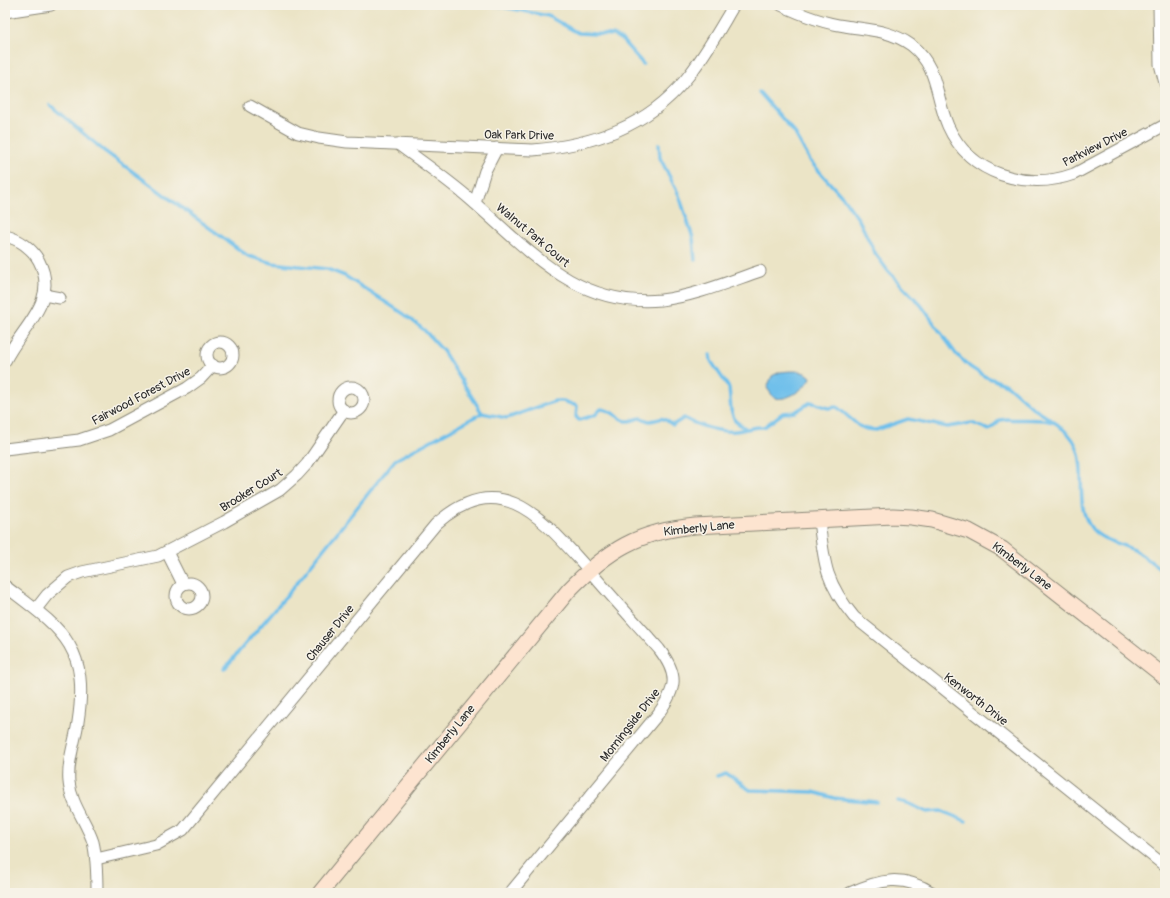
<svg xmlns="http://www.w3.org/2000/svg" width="1170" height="898" font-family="Pangolin,sans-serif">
<rect width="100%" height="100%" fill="#f7f3e8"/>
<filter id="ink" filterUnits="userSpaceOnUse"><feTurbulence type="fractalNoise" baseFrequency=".025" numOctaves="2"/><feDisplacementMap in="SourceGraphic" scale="8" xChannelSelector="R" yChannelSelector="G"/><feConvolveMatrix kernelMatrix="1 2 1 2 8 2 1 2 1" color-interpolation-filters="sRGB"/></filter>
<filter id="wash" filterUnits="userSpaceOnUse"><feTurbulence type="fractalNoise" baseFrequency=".012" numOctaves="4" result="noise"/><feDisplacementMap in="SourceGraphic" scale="16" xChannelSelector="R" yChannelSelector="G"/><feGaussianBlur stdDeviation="0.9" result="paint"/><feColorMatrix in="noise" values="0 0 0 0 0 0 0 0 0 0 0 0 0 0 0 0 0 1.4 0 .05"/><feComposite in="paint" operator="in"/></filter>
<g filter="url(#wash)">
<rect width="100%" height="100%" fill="#ebe4c6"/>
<!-- water -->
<path fill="#70c0eb" stroke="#4e768b" d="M 780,372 C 790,371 803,369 811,377 L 810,380 C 802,390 788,401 774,398 L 767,388 L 772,376 Z"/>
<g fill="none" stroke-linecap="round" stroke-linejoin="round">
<!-- stream -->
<g stroke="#70c0eb" stroke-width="3.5">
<path d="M 493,5 L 548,16 L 578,33 L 613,35 L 622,40 L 643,64"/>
<path d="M 759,92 L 794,132 L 811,162 L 844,199 L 859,220 L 875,253 L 888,271 L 921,305 L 956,354 L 970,367 L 984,376 L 1007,385 L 1033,408 L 1053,421"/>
<path d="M 50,105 L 103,150 L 248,256 L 272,263 L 327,269 L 345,276 L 404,314 L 424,330 L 443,351 L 482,413"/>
<path d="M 659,144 L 660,158 L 679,195 L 693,238 L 695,260"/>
<path d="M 710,355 L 711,361 L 729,388 L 731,410 L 735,421 L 745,428"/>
<path d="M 224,669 L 287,595 L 395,460 L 482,413 L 507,418 L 555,401 L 563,401 L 577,406 L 576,417 L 579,420 L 595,415 L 601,409 C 611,409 617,418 626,421 C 632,422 636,418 641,418 C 645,419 647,421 650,421 C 665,419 659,415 673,425 L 684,418 C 696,425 721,433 736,431 C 746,430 753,426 764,427 L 783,413 L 795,412 L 811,402 L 828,408 L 837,407 L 859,426 L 866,429 L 876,430 L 908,419 L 947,427 L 972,423 L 989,430 L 1000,420 L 1007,419 C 1022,421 1039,417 1053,422 C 1057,423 1060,427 1063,429 C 1096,455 1069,499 1092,529 C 1102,541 1121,543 1135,551 C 1146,557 1155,565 1165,572"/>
<path d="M 717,776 L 726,773 L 750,790 L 813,792 L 834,798 L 877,802"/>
<path d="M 898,801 L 907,803 L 927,812 L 941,811 L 966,821"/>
</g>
</g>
</g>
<g filter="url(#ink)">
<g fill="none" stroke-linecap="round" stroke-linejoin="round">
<defs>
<g id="street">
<path d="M 781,5 C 802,15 822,23 845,26 C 869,30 890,30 911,45 C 939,67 935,96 948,126 C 970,175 1027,191 1074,174 L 1165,125"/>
<path d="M 1159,5 L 1160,64 L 1165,83"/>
<path d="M 5,12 L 51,5"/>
<path d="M 250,106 L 298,133 L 319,138 L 347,142 L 533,150 C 592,145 647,127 686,79 C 705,56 719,30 734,5"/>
<path d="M 398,144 C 422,162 447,179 470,199 C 529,250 576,308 661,300 C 695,296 728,282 760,271"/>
<path d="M 475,203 L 485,171 L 497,148"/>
<path d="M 5,236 C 19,239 32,248 39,261 C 60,302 21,327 5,361"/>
<path d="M 44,295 L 60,298"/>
<circle cx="220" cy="355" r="13"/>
<circle cx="351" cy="400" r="13"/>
<path d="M 5,449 L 79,440 L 109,430 L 187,388 L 201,378 L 213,365"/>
<path d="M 819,520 C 824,563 825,582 854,617 L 1165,866"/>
<path d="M 167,552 L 183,584"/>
<circle cx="189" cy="596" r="13"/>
<path d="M 5,586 C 61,629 90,645 78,722 C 75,742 67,762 69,782 C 71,804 86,821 93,842 C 97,858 97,876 97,893"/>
<path d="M 36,609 L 47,595 L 68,577 L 82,572 L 158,556 L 224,522 L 280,490 L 297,475 L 307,464 L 344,410"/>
<path d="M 96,859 L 156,845 L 183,830 L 436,524 C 502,465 543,520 588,569 C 611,596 635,622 659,649 C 679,675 677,688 658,714 L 510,893"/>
<path d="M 850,893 C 880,879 903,874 933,893"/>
</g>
<path id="secondary" d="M 320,893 L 569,590 C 608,550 639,531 695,526 L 893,516 L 911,517 L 932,520 L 969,531 L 1002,549 L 1165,677"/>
</defs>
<!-- street casing -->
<use href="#street" stroke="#8b8878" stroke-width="13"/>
<!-- secondary casing -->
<use href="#secondary" stroke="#8b8878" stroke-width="17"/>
<!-- street -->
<use href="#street" stroke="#fff" stroke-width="11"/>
<!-- secondary -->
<use href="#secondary" stroke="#fde4d0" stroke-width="15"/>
</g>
</g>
<g text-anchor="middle" stroke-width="3" stroke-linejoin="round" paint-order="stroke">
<!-- street labels -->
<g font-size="12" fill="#2b2b2b" stroke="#f7f3e8">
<text transform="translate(519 135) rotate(1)" y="4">Oak Park Drive</text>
<text transform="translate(1095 147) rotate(-27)" y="4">Parkview Drive</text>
<text transform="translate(533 235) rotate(40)" y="4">Walnut Park Court</text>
<text transform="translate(141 396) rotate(-28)" y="4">Fairwood Forest Drive</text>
<text transform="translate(251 490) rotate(-32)" y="4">Brooker Court</text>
<text transform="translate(699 528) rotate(-6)" y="4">Kimberly Lane</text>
<text transform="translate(1022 566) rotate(37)" y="4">Kimberly Lane</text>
<text transform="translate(330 633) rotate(-51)" y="4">Chauser Drive</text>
<text transform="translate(976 699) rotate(38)" y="4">Kenworth Drive</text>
<text transform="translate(630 725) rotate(-52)" y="4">Morningside Drive</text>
<text transform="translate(450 734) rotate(-51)" y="4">Kimberly Lane</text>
</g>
</g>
<!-- margin -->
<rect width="1170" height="898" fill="none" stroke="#f7f3e8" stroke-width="20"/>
</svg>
